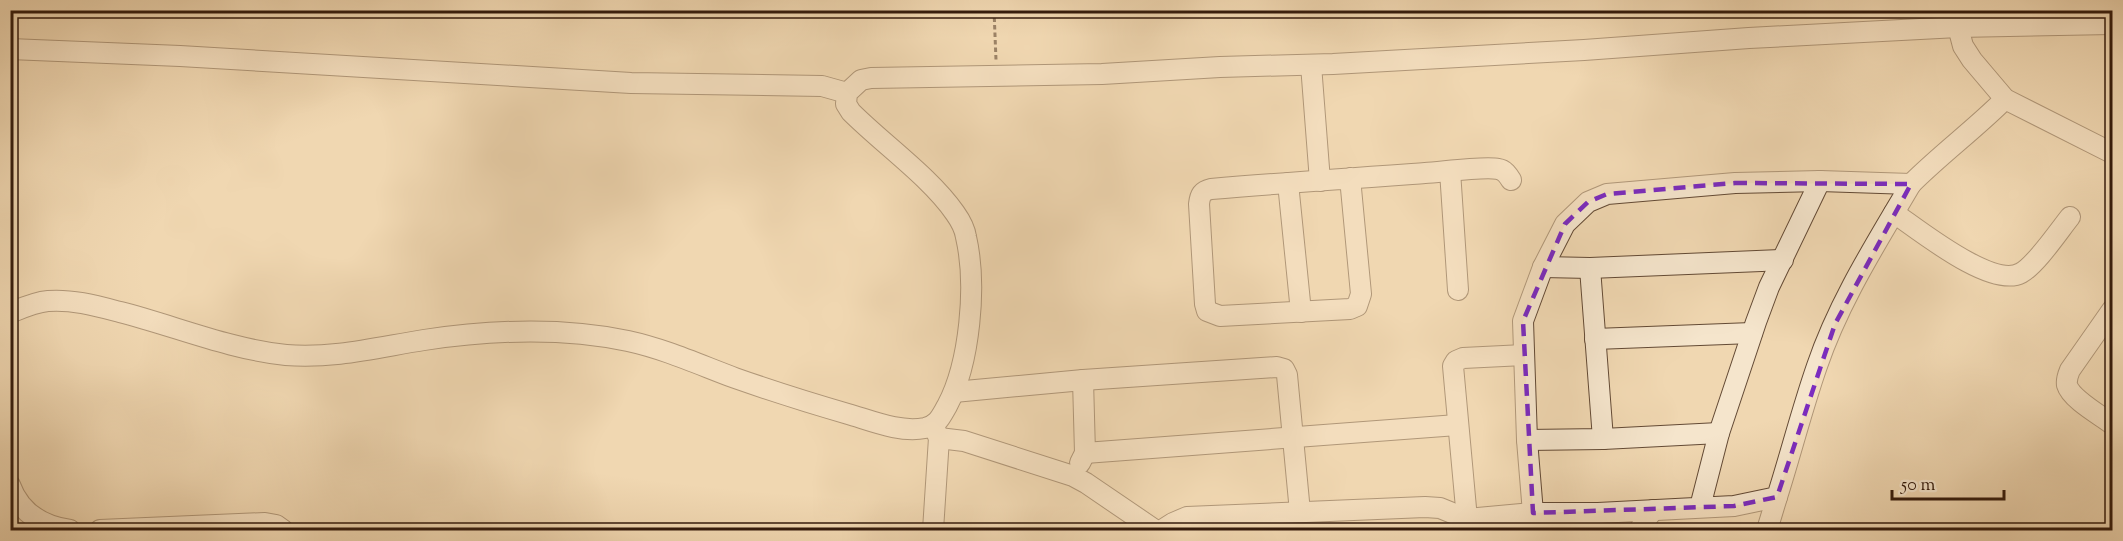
<svg xmlns="http://www.w3.org/2000/svg" width="2123" height="541" font-family="'Sorts Mill Goudy',serif">
<rect width="100%" height="100%" fill="#f0d7b1"/>
<filter id="stains"><feTurbulence type="fractalNoise" baseFrequency=".00333" numOctaves="4"/><feColorMatrix values="0 0 0 0 .2 0 0 0 0 .09 0 0 0 0 .02 0 0 0 .5 -.17"/></filter>
<radialGradient id="worn" r=".72"><stop offset=".6" stop-color="#630" stop-opacity="0"/><stop offset="1" stop-color="#630" stop-opacity=".3"/></radialGradient>
<g fill="none" stroke-linecap="round" stroke-linejoin="round">
<defs>
<g id="minor">
<path d="M 1958,27 L 1963,46 L 1972,60 L 2005,99 L 2112,153"/>
<path d="M 10,49 L 180,56 L 631,83 L 822,86 L 847,93"/>
<path d="M 1311,65 L 1320,181"/>
<path d="M 1450,171 L 1458,290"/>
<path d="M 1350,178 L 1361,294 L 1357,306 L 1350,309 L 1220,316 L 1207,311 L 1205,304 L 1199,204 C 1200,195 1202,191 1211,189 C 1282,183 1354,178 1425,173 C 1442,172 1485,166 1498,169 C 1505,170 1508,175 1511,180"/>
<path d="M 1288,183 L 1301,312"/>
<path d="M 1911,184 C 1941,154 1975,129 2005,99"/>
<path d="M 1894,213 C 1919,230 1992,289 2021,273 C 2036,265 2058,232 2070,217"/>
<path d="M 1543,267 L 1590,268 L 1783,260"/>
<path d="M 1590,268 L 1603,439"/>
<path d="M 2112,310 L 2070,370 C 2068,375 2066,379 2067,385 C 2071,399 2100,415 2112,424"/>
<path d="M 10,313 C 22,308 35,302 48,301 C 72,299 97,306 120,312 C 175,326 229,349 286,355 C 333,359 379,347 424,340 C 491,330 562,327 628,341 C 665,349 700,365 735,378 C 772,391 810,403 848,414 C 872,421 900,433 925,428 C 938,425 941,416 947,406 C 970,363 977,285 966,237 C 965,230 960,220 955,213 C 930,177 883,144 851,112 L 846,104 L 847,93 L 861,80 L 871,78 L 1102,74 L 1220,67 L 1333,64 L 1584,50 L 1749,38 L 1958,27 L 2112,24"/>
<path d="M 1595,339 L 1752,333"/>
<path d="M 954,392 L 1083,380 L 1277,367 L 1284,369 L 1287,375 L 1300,512"/>
<path d="M 933,425 L 939,438 L 964,441 L 1073,476 L 1086,483 L 1155,530"/>
<path d="M 1527,440 L 1603,439 L 1719,433"/>
<path d="M 1085,453 L 1457,425"/>
<path d="M 1080,463 L 1085,453 L 1083,380"/>
<path d="M 10,485 C 20,513 42,526 70,530"/>
<path d="M 1467,519 L 1453,366 L 1456,361 L 1463,358 L 1524,355"/>
<path d="M 100,530 L 265,523 L 276,525 L 283,530"/>
<path d="M 933,530 L 939,438"/>
<path d="M 1162,530 L 1173,523 L 1187,517 L 1425,507 L 1440,508 L 1467,519 L 1533,513 L 1598,513 L 1734,506 L 1777,497 C 1791,453 1802,409 1817,366 C 1839,301 1877,242 1911,184 L 1820,181 L 1769,287 L 1756,322 L 1719,433 L 1700,507"/>
<path d="M 1521,530 L 1533,513 L 1527,440 L 1523,321 L 1543,267 L 1565,224 L 1588,202 L 1607,194 L 1735,183 L 1820,181"/>
<path d="M 1639,530 L 1653,510"/>
<path d="M 1767,530 L 1777,497"/>
</g>
</defs>
<!-- minor casing -->
<use href="#minor" stroke="#634a35" stroke-width="22"/>
<!-- path -->
<path stroke="#341b0c" stroke-width="3" stroke-dasharray="4.5 3" stroke-linecap="butt" d="M 994,10 L 996,60"/>
<!-- minor -->
<use href="#minor" stroke="#f5e5cc" stroke-width="20"/>
</g>
<!-- marked area -->
<path d="M0 0H2123V541H0ZM 1735,183 L 1911,184 L 1835,324 L 1777,497 L 1734,506 L 1533,513 L 1523,321 L 1565,224 L 1588,202 L 1607,194 Z" fill="#f0d7b1" fill-opacity=".55" fill-rule="evenodd"/>
<path fill="none" stroke="#7b2cbf" stroke-width="4.5" stroke-dasharray="12 8" stroke-linejoin="round" d="M 1735,183 L 1911,184 L 1835,324 L 1777,497 L 1734,506 L 1533,513 L 1523,321 L 1565,224 L 1588,202 L 1607,194 Z"/>
<!-- margin -->
<rect width="2123" height="541" fill="none" stroke="#f0d7b1" stroke-width="36"/>
<rect x="12" y="12" width="2099" height="517" fill="none" stroke="#341b0c" stroke-width="3"/>
<rect x="18" y="18" width="2087" height="505" fill="none" stroke="#341b0c" stroke-width="1.5"/>
<!-- scale -->
<path d="M1892 490v9h112v-9" fill="none" stroke="#341b0c" stroke-width="3"/>
<text x="1901" y="490" font-size="18" fill="#341b0c" stroke="#f5e5cc" stroke-width="4.5" paint-order="stroke">50 m</text>
<rect width="100%" height="100%" filter="url(#stains)"/>
<rect width="100%" height="100%" fill="url(#worn)"/>
</svg>
